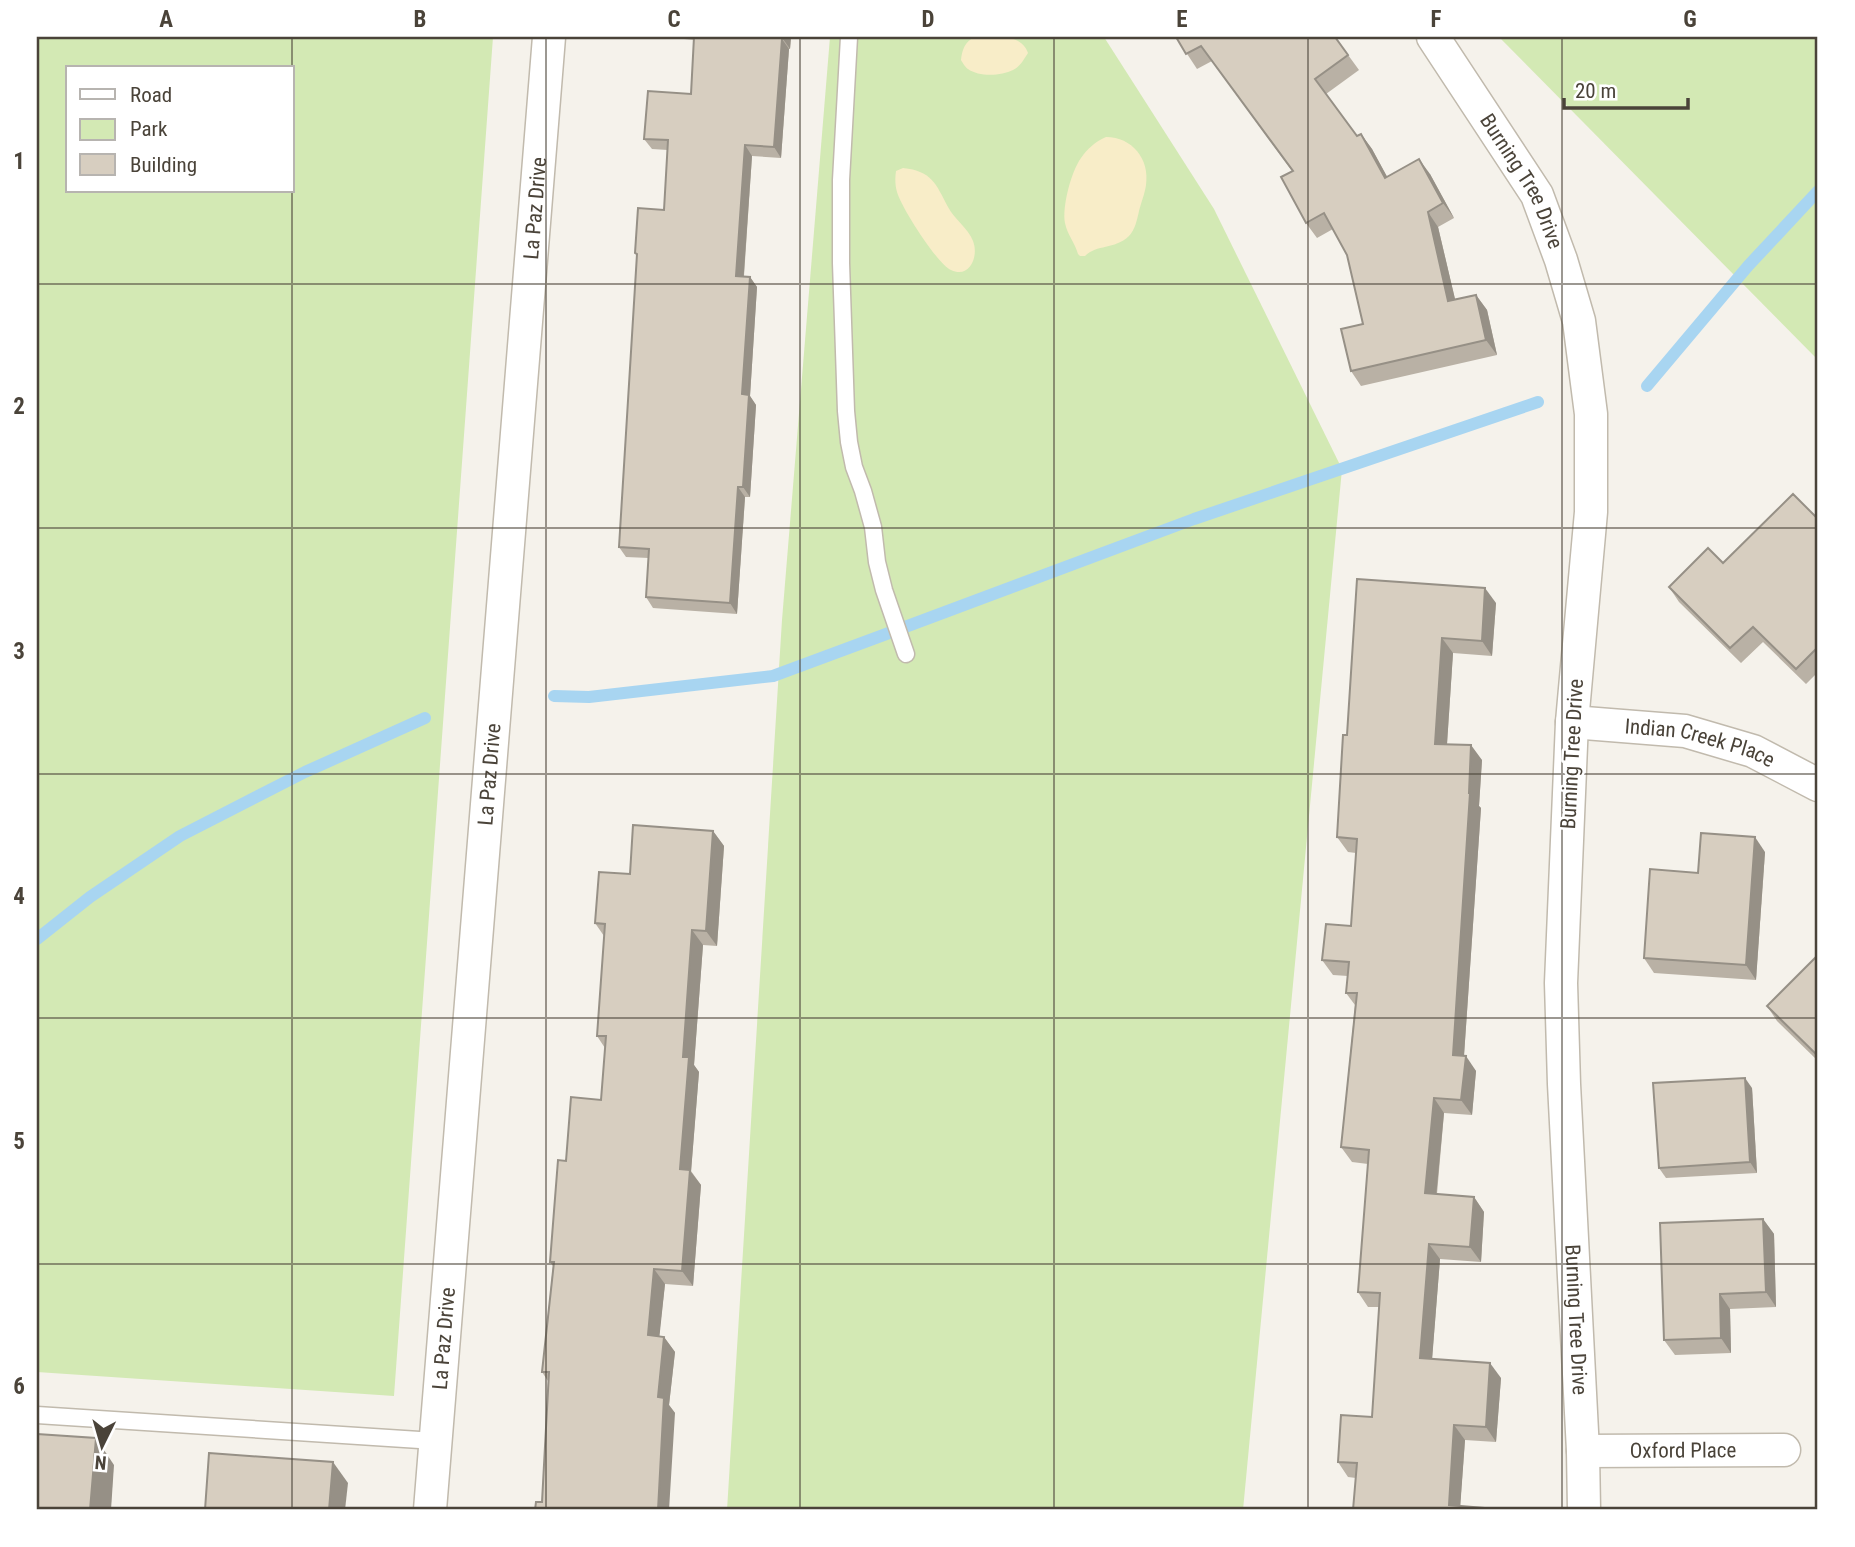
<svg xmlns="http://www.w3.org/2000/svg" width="1855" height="1547" font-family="'Roboto Condensed',sans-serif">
<rect width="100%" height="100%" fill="#f5f2eb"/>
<!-- green -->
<g fill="#d3e9b4" fill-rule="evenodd">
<path d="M 37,37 L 493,37 L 394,1396 L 37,1372 ZM 68,68 L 292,68 L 292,191 L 68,191 Z"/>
<path d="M 830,37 L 1104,37 L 1214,209 L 1342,469 L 1243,1510 L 727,1510 L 782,620 Z"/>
<path d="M 1499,37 L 1818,37 L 1818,360 Z"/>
</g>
<!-- sand -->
<g fill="#f8edc8">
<path d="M 975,37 C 992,37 1021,32 1028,53 C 1024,59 1020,67 1013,70 C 1001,76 979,77 968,69 C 966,68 962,62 961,60 C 962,50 965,41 975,37 Z"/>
<path d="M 1106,137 C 1132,137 1150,159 1146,185 C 1145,193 1141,203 1139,211 C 1137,220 1135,230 1129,236 C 1114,250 1097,244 1085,256 L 1080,256 L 1078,254 C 1075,243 1067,234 1065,223 C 1062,207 1071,172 1081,158 C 1087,149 1096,141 1106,137 Z"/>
<path d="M 903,168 C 932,171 936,184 948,207 C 955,220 968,228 973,241 C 979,256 970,279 951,270 C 938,265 901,207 897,192 C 895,185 895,178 896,171 Z"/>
</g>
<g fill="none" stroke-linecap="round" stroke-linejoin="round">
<!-- stream -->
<g stroke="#a8d5f1" stroke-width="12">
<path d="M 1647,386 L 1748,266 L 1818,191"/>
<path d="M 554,696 L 589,697 L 773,676 L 897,630 L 1194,519 L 1538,402"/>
<path d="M 37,939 L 90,897 L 180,836 L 305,772 L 425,718"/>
</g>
<defs>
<g id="service">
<path d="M 849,37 L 841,180 L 841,263 L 846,411 L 849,442 L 854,467 L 863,491 L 873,527 L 877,562 L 884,590 L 906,654"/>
<path d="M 37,1415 L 435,1441"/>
</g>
<g id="minor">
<path id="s1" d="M 1433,37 L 1537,195 L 1561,260 L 1579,321 L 1591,414 L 1591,512 L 1572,722 L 1561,983 L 1564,1084 L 1583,1451 L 1584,1510"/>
<path id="s2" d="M 1572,722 L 1685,731 L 1753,751 L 1818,785"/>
<path id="s3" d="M 1583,1451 L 1784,1450"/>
<path id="s4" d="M 430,1510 L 549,37"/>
</g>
</defs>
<!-- service casing -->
<use href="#service" stroke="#c1baad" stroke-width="19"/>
<!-- minor casing -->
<use href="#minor" stroke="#c1baad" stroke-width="35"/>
<!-- service -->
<use href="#service" stroke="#fff" stroke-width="16"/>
<!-- minor -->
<use href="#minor" stroke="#fff" stroke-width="32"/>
</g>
<!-- wall -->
<g fill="#b9b1a5">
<path d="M 664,37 L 791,37 L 790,49 L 789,49 L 781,158 L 752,156 L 744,276 L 750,277 L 757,287 L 750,396 L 756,405 L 750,497 L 745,497 L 737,614 L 653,608 L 646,597 L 649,558 L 626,557 L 619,547 L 637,256 L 635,253 L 664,210 L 668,150 L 652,149 L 644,139 L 691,94 L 694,40 Z"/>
<path d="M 1176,37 L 1335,37 L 1359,70 L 1326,94 L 1357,136 L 1361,134 L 1372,149 L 1387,177 L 1430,174 L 1454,218 L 1438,227 L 1455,299 L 1476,295 L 1487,310 L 1497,355 L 1361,386 L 1351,371 L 1363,324 L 1347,255 L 1333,229 L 1317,238 L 1306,223 L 1292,171 L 1212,61 L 1197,69 Z"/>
<path d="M 1818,519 L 1818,672 L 1806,684 L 1763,642 L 1741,663 L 1679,602 L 1669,587 Z"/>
<path d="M 1357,579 L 1496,603 L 1492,656 L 1453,653 L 1447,744 L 1482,760 L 1479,806 L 1481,808 L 1464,1056 L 1476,1071 L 1472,1115 L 1444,1113 L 1437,1194 L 1474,1197 L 1484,1212 L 1481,1262 L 1440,1259 L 1432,1359 L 1501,1378 L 1496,1442 L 1465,1440 L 1460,1506 L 1353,1510 L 1356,1478 L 1348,1477 L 1338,1462 L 1372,1417 L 1379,1307 L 1368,1307 L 1358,1292 L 1368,1164 L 1352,1162 L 1341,1147 L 1355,1005 L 1346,993 L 1348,976 L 1333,975 L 1322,960 L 1351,926 L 1356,853 L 1348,852 L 1337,837 L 1347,735 Z"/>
<path d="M 713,831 L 724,846 L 717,946 L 703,945 L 694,1065 L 699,1072 L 691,1171 L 701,1185 L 693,1286 L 665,1284 L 659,1336 L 664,1337 L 675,1352 L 669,1405 L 675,1413 L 542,1502 L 548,1381 L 542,1372 L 553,1266 L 550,1262 L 566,1161 L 601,1100 L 605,1048 L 597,1036 L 604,936 L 595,923 L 630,874 Z"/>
<path d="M 1765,852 L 1756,980 L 1654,973 L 1644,958 L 1698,873 Z"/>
<path d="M 1818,959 L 1818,1061 L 1777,1021 L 1767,1006 Z"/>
<path d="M 1752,1088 L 1757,1173 L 1666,1178 L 1659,1168 Z"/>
<path d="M 1763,1219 L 1774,1234 L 1776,1307 L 1730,1309 L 1731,1353 L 1675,1355 L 1664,1340 Z"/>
</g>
<!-- shaded-wall -->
<g fill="#969086">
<path d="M 783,37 L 791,37 L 790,49 L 783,39 Z"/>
<path d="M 782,39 L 789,49 L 781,158 L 774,147 Z"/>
<path d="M 1361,134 L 1372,149 L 1396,193 L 1385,178 Z"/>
<path d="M 745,145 L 752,156 L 743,286 L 736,276 Z"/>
<path d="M 1419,159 L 1430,174 L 1454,218 L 1443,203 Z"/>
<path d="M 1428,212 L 1438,227 L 1459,316 L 1448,301 Z"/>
<path d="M 750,277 L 757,287 L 750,396 L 756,405 L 750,497 L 743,487 L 742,394 Z"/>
<path d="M 1476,295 L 1487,310 L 1497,355 L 1486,340 Z"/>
<path d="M 738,487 L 745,497 L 737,614 L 730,603 Z"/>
<path d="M 1485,588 L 1496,603 L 1492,656 L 1482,641 Z"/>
<path d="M 1442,638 L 1453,653 L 1446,759 L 1435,744 Z"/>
<path d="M 1471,745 L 1482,760 L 1479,806 L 1481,808 L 1463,1070 L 1453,1055 Z"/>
<path d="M 713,831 L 724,846 L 717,946 L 706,931 Z"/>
<path d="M 1755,837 L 1765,852 L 1756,980 L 1746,965 Z"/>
<path d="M 692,930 L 703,945 L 694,1065 L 699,1072 L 691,1172 L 701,1185 L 693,1286 L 682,1271 L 680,1169 L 683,1057 Z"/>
<path d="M 1466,1056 L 1476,1071 L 1472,1115 L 1461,1100 Z"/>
<path d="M 1745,1078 L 1752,1088 L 1757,1173 L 1750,1162 Z"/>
<path d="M 1434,1098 L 1444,1113 L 1435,1208 L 1425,1193 Z"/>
<path d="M 1474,1197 L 1484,1212 L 1481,1262 L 1470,1247 Z"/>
<path d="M 1763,1219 L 1774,1234 L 1776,1307 L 1766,1292 Z"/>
<path d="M 1429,1244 L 1440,1259 L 1431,1373 L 1420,1358 Z"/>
<path d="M 654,1269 L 665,1284 L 658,1350 L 648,1335 Z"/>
<path d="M 1720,1294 L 1730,1309 L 1731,1353 L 1721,1338 Z"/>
<path d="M 664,1337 L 675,1352 L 669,1405 L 675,1413 L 669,1510 L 658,1510 L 658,1397 Z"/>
<path d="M 1490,1363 L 1501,1378 L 1496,1442 L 1486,1427 Z"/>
<path d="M 1454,1425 L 1465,1440 L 1460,1510 L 1449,1505 Z"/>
<path d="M 96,1438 L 114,1465 L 111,1510 L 90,1510 Z"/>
<path d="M 333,1462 L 348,1483 L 345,1510 L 329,1510 Z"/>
</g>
<!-- building -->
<g fill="#d7cec0" stroke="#969086" stroke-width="2">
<path d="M 694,37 L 783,37 L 783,39 L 782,39 L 774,147 L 745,145 L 736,276 L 750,277 L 742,394 L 749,395 L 743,487 L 738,487 L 730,603 L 646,597 L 649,549 L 619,547 L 637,254 L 635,253 L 638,208 L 664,210 L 668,140 L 644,139 L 648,91 L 691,94 Z"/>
<path d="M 1176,37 L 1335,37 L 1348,55 L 1315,79 L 1357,136 L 1361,134 L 1385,178 L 1419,159 L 1443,203 L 1428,212 L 1448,301 L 1476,295 L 1486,340 L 1351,371 L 1341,329 L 1363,324 L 1347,255 L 1324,213 L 1306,223 L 1281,177 L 1293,171 L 1201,46 L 1186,54 Z"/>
<path d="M 1793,494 L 1818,519 L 1818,650 L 1817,648 L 1796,669 L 1753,627 L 1730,648 L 1669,587 L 1708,548 L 1723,563 Z"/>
<path d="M 1357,579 L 1485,588 L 1482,641 L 1442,638 L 1435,744 L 1471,745 L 1469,793 L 1470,793 L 1453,1055 L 1466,1056 L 1461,1100 L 1434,1098 L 1425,1193 L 1474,1197 L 1470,1247 L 1429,1244 L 1420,1358 L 1490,1363 L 1486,1427 L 1454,1425 L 1449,1505 L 1484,1508 L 1484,1510 L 1353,1510 L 1357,1463 L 1338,1462 L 1341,1415 L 1372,1417 L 1380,1293 L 1358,1292 L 1369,1150 L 1341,1147 L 1357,993 L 1346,993 L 1349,962 L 1322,960 L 1326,924 L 1351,926 L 1357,839 L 1337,837 L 1343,735 L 1347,735 Z"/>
<path d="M 633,825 L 713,831 L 706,931 L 692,930 L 683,1057 L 689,1057 L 680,1169 L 690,1170 L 682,1271 L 654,1269 L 648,1335 L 664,1337 L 658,1397 L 664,1398 L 658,1510 L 535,1510 L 536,1502 L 542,1502 L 549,1372 L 542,1372 L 554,1262 L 550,1262 L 558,1160 L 566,1161 L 571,1097 L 601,1100 L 606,1036 L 597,1036 L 605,924 L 595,923 L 599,872 L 630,874 Z"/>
<path d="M 1701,833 L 1755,837 L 1746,965 L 1644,958 L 1650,869 L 1698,873 Z"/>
<path d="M 1816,957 L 1818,959 L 1818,1056 L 1767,1006 Z"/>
<path d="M 1745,1078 L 1750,1162 L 1659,1168 L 1653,1083 Z"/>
<path d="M 1763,1219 L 1766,1292 L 1720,1294 L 1721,1338 L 1664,1340 L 1660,1223 Z"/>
<path d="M 37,1434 L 96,1438 L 90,1510 L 37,1510 Z"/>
<path d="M 209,1453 L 333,1462 L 329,1510 L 205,1510 Z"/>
</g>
<!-- grid -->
<path fill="none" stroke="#4a4339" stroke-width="2" stroke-opacity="0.55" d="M 292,37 L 292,1510M 546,37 L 546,1510M 800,37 L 800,1510M 1054,37 L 1054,1510M 1308,37 L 1308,1510M 1562,37 L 1562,1510M 37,284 L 1818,284M 37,528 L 1818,528M 37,774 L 1818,774M 37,1018 L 1818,1018M 37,1264 L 1818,1264"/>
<g text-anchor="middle" stroke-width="5" stroke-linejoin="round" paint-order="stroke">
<!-- street labels -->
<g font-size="21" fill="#4a4339" stroke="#fff">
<text dy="7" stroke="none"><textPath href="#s1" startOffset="170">Burning Tree Drive</textPath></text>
<text dy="7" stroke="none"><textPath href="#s4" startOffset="1306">La Paz Drive</textPath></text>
<text dy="7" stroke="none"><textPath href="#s2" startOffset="130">Indian Creek Place</textPath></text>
<text transform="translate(1572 754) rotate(-87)" y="7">Burning Tree Drive</text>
<text dy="7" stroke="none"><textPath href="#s4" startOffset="738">La Paz Drive</textPath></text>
<text dy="7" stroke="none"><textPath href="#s1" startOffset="1323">Burning Tree Drive</textPath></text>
<text dy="7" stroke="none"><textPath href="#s4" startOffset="172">La Paz Drive</textPath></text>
<text dy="7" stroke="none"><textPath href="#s3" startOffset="100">Oxford Place</textPath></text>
</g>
</g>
<!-- border -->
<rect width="1855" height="1547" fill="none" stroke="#ffffff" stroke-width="77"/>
<!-- legend -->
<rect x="66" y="66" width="228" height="126" fill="#ffffff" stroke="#b7b4b0" stroke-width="2"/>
<rect x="80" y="89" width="35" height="10" fill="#ffffff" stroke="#b7b4b0" stroke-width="2"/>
<text x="130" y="102" font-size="21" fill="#4a4339">Road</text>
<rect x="80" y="119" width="35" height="21" fill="#d3e9b4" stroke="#b7b4b0" stroke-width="2"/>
<text x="130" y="136" font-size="21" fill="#4a4339">Park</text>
<rect x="80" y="154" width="35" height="21" fill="#d7cec0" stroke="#b7b4b0" stroke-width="2"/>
<text x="130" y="172" font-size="21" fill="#4a4339">Building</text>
<!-- north arrow -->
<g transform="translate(102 1446) rotate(185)" stroke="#ffffff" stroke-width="5" paint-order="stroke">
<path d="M0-5L12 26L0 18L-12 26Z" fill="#4a4339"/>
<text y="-10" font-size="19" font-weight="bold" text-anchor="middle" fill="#4a4339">N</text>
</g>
<!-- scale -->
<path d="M1564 98v10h124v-10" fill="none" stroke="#4a4339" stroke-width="3.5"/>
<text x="1575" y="98" font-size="21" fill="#4a4339" stroke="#ffffff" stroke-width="5" paint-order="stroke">20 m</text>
<rect x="38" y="38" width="1778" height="1470" fill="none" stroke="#4a4339" stroke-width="2.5"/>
<g font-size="23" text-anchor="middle" font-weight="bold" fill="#4a4339">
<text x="166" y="27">A</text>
<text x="420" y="27">B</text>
<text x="674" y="27">C</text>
<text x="928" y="27">D</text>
<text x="1182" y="27">E</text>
<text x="1436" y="27">F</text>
<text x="1690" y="27">G</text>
<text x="19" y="169">1</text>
<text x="19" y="414">2</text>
<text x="19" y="659">3</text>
<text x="19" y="904">4</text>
<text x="19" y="1149">5</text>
<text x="19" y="1394">6</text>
</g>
</svg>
